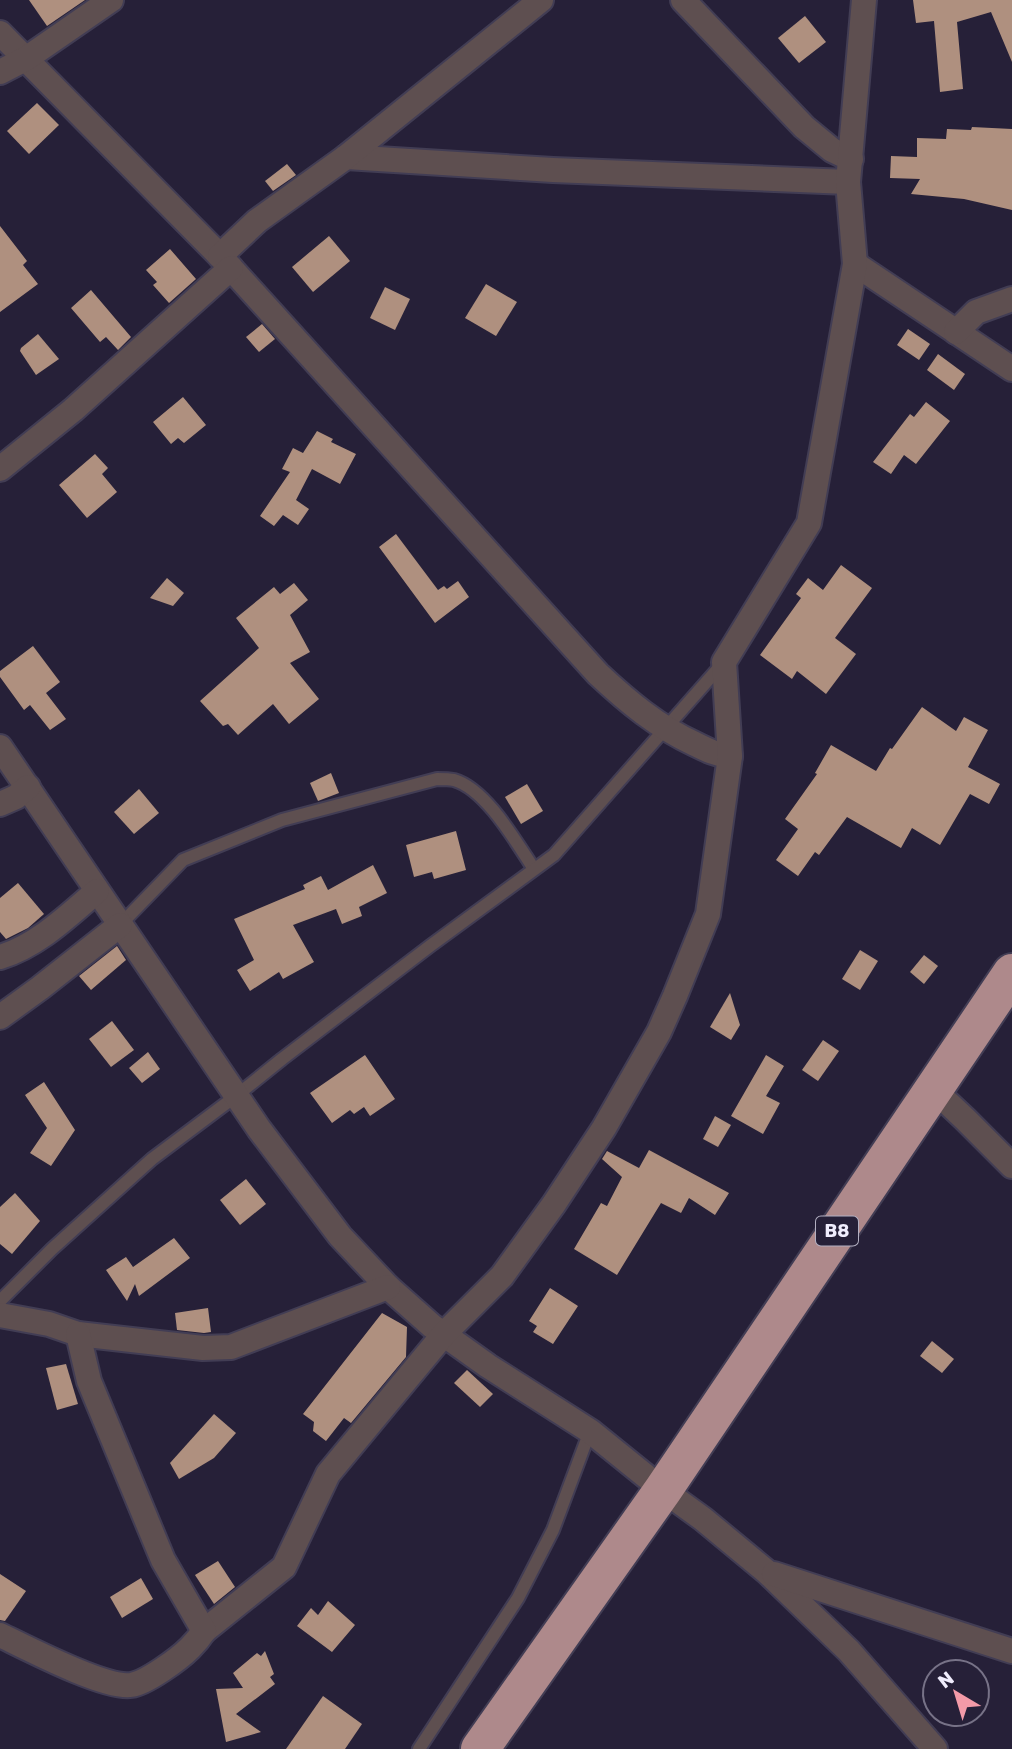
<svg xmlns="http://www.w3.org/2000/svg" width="1012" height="1749" font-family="Rubik,sans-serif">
<rect width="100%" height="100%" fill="#262038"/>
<!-- building -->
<g fill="#af907f">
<path d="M 29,0 L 85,0 L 47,26 Z"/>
<path d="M 913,0 L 1012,0 L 1012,62 L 991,12 L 957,22 L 963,89 L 940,92 L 934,21 L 916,23 Z"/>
<path d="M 805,16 L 826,42 L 799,63 L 778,38 Z"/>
<path d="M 37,103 L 59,125 L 29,154 L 7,131 Z"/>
<path d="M 972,127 L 1012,129 L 1012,210 L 964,199 L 911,194 L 920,179 L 890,178 L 891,156 L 917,157 L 917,138 L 946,139 L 947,129 L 971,130 Z"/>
<path d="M 287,164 L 296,175 L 273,191 L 265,181 Z"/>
<path d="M 0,226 L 27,261 L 23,265 L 38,284 L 0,312 Z"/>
<path d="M 329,236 L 350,261 L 313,292 L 292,267 Z"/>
<path d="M 170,249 L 196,279 L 169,303 L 153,285 L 157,282 L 146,270 Z"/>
<path d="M 486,284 L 517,302 L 496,336 L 465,318 Z"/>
<path d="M 385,287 L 410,299 L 395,330 L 370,318 Z"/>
<path d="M 91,290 L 131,337 L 118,350 L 106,337 L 100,342 L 71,308 Z"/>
<path d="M 262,324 L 275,339 L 259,352 L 246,337 Z"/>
<path d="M 908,329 L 930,344 L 919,360 L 897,345 Z"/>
<path d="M 38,334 L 59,359 L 36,375 L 20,351 L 21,348 Z"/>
<path d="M 938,354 L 965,374 L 954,390 L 927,370 Z"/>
<path d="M 183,397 L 206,425 L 184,443 L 178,438 L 171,444 L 153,422 Z"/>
<path d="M 926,402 L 950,421 L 916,464 L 904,455 L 891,474 L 873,462 L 910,414 L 914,417 Z"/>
<path d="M 317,431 L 333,439 L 331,442 L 356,454 L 340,484 L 312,469 L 296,500 L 309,509 L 298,525 L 283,515 L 274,526 L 260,516 L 290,472 L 282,469 L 293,448 L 303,453 Z"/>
<path d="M 95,454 L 108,468 L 102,474 L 117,492 L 87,518 L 59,485 Z"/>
<path d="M 396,534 L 438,590 L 444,586 L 447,589 L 458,581 L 469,597 L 435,623 L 379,547 Z"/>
<path d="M 841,565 L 872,588 L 835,638 L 856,654 L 826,694 L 797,671 L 792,679 L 760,655 L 801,598 L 796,594 L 808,578 L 823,590 Z"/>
<path d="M 167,578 L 184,593 L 173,606 L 150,598 Z"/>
<path d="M 294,583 L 308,600 L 290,615 L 310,652 L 290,663 L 319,699 L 289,724 L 273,704 L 238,735 L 228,724 L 223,726 L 200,701 L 259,648 L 236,618 L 274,587 L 280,594 Z"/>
<path d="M 33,646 L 60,682 L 46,693 L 66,719 L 50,730 L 30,705 L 24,710 L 0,677 L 0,671 Z"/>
<path d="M 922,707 L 956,731 L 964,717 L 988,730 L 968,767 L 1000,784 L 989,804 L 970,794 L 940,845 L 912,828 L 901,848 L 847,817 L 819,855 L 815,852 L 798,876 L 776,860 L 798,829 L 785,819 L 817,774 L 815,773 L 831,745 L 876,771 L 890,748 L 892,749 Z"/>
<path d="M 331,773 L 339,793 L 318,801 L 310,783 Z"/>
<path d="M 527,784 L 543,811 L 521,824 L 505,797 Z"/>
<path d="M 139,789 L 159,813 L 134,834 L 114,812 Z"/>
<path d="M 456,831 L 466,870 L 434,879 L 432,872 L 414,877 L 406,845 Z"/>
<path d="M 373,865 L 387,893 L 359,907 L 362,916 L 342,924 L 336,909 L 293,925 L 314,962 L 283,979 L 279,972 L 250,991 L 237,970 L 254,960 L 234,919 L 305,889 L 303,885 L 321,876 L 328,890 Z"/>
<path d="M 18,883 L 44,914 L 28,928 L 6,939 L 0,932 L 0,898 Z"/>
<path d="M 117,946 L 126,960 L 91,990 L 79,976 Z"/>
<path d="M 860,950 L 878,961 L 860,990 L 842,979 Z"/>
<path d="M 924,955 L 938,966 L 924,984 L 910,972 Z"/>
<path d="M 730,993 L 740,1025 L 731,1040 L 710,1027 Z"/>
<path d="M 112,1021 L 134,1050 L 111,1067 L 89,1039 Z"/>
<path d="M 823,1040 L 839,1051 L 818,1081 L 802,1070 Z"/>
<path d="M 148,1052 L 160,1069 L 142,1083 L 129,1068 Z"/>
<path d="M 365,1055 L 395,1099 L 370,1116 L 364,1107 L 354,1114 L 350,1110 L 332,1123 L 310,1093 Z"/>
<path d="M 766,1055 L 784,1066 L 766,1096 L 780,1103 L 763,1134 L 731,1116 Z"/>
<path d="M 44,1082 L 75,1130 L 51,1166 L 30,1153 L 47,1128 L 25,1095 Z"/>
<path d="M 715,1116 L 731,1125 L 718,1147 L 703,1139 Z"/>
<path d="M 649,1150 L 729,1193 L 715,1215 L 689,1198 L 681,1213 L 661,1203 L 617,1275 L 574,1249 L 601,1203 L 607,1206 L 622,1177 L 602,1159 L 607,1151 L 639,1168 Z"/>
<path d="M 246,1179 L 266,1204 L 240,1225 L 220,1200 Z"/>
<path d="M 15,1193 L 40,1221 L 12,1254 L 0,1244 L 0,1207 Z"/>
<path d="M 174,1238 L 190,1258 L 139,1296 L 135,1284 L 127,1301 L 106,1270 L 126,1257 L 133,1267 Z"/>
<path d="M 550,1288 L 578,1306 L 553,1344 L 533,1332 L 537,1326 L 529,1321 Z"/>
<path d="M 208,1308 L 211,1332 L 204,1333 L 177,1330 L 175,1313 Z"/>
<path d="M 382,1313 L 407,1327 L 406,1357 L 351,1423 L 344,1418 L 326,1441 L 313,1431 L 314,1422 L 303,1414 Z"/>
<path d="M 932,1341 L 954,1359 L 942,1373 L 920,1356 Z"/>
<path d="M 66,1364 L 78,1404 L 57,1410 L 46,1368 Z"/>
<path d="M 467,1370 L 493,1394 L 480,1407 L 454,1383 Z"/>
<path d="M 214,1414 L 236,1433 L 214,1458 L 179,1479 L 170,1463 Z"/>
<path d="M 218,1561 L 235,1587 L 214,1604 L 195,1575 Z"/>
<path d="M 0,1574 L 26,1591 L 5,1621 L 0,1620 Z"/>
<path d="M 141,1578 L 153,1599 L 122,1618 L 110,1597 Z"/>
<path d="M 328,1601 L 355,1625 L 332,1652 L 297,1626 L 311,1608 L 318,1615 Z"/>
<path d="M 265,1651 L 274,1674 L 270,1677 L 275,1684 L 236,1714 L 261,1732 L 226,1742 L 216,1689 L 243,1688 L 233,1673 L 257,1653 L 261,1656 Z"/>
<path d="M 323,1696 L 362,1724 L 345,1749 L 286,1749 Z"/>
</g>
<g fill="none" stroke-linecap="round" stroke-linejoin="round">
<defs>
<g id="lane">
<path d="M 120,925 L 183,860 L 282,820 L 437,779 C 443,779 449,779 454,780 C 486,789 516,842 534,869"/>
<path d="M 0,1301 L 52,1249 L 152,1159 L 236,1096 L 282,1059 L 430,946 L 554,855 L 724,662"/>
<path d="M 419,1749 L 518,1598 L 553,1530 L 590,1431"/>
</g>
<g id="street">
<path d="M 683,0 L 804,127 L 832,150 L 851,159"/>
<path d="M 0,33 L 220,256 L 598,674 C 628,702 658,727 695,744 C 707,750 717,755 730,756"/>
<path d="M 0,72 L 27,58 L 111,0"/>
<path d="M 346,157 L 553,170 L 848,182"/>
<path d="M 220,256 L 257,221 L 346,157 L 541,0"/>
<path d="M 855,264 L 1012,369"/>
<path d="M 956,332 L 976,312 L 1012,299"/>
<path d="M 0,469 L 73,410 L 231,268"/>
<path d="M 0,747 L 259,1129 L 340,1236 L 388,1287 L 432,1326 L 488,1366 L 590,1431 L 663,1490 L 703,1519 L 767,1572 L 849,1651 L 935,1749"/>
<path d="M 0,804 L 16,797 L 28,787"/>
<path d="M 0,957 C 37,946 68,916 97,891"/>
<path d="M 0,1017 L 40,988 L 120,925"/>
<path d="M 933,1089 L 965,1119 L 1012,1166"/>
<path d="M 0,1315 L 49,1324 L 78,1334 L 203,1348 L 231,1347 L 388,1287"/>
<path d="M 774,1574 L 1012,1651"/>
<path d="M 204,1631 L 284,1567 L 328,1474 L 444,1334 L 502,1276 L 554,1204 L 604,1128 L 659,1032 L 675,996 L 708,914 L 730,756 L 724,662 L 809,523 L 855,264 L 848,182 L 864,0"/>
<path d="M 0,1635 C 27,1648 105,1689 131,1685 C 146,1683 179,1659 190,1648 C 195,1643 200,1637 204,1631 L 163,1560 L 89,1381 L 78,1334"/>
</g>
<path id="highway" d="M 480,1749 L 663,1490 L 1012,973"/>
</defs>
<!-- lane casing -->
<use href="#lane" stroke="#423d54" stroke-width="16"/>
<!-- street casing -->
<use href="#street" stroke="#423d54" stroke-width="28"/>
<!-- highway casing -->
<use href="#highway" stroke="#423d54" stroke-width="42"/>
<!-- lane -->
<use href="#lane" stroke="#5e4f50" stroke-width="12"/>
<!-- street -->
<use href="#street" stroke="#5e4f50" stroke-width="24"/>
<!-- highway -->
<use href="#highway" stroke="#ae898b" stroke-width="38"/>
</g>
<g text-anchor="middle" stroke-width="7" stroke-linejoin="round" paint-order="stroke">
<!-- shield labels -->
<rect fill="#262038" stroke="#b3b0c2" stroke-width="2" x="816" y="1216.5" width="42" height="29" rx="5"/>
<g font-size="18" font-weight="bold" fill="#f0edfd">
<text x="837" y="1237">B8</text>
</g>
</g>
<!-- north arrow -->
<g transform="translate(956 1693) rotate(322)"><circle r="33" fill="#262038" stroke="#777287" stroke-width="2"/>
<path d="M0-5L12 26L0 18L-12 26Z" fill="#f39aa8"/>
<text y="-10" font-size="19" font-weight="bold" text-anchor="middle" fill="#f0edfd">N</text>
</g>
</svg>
